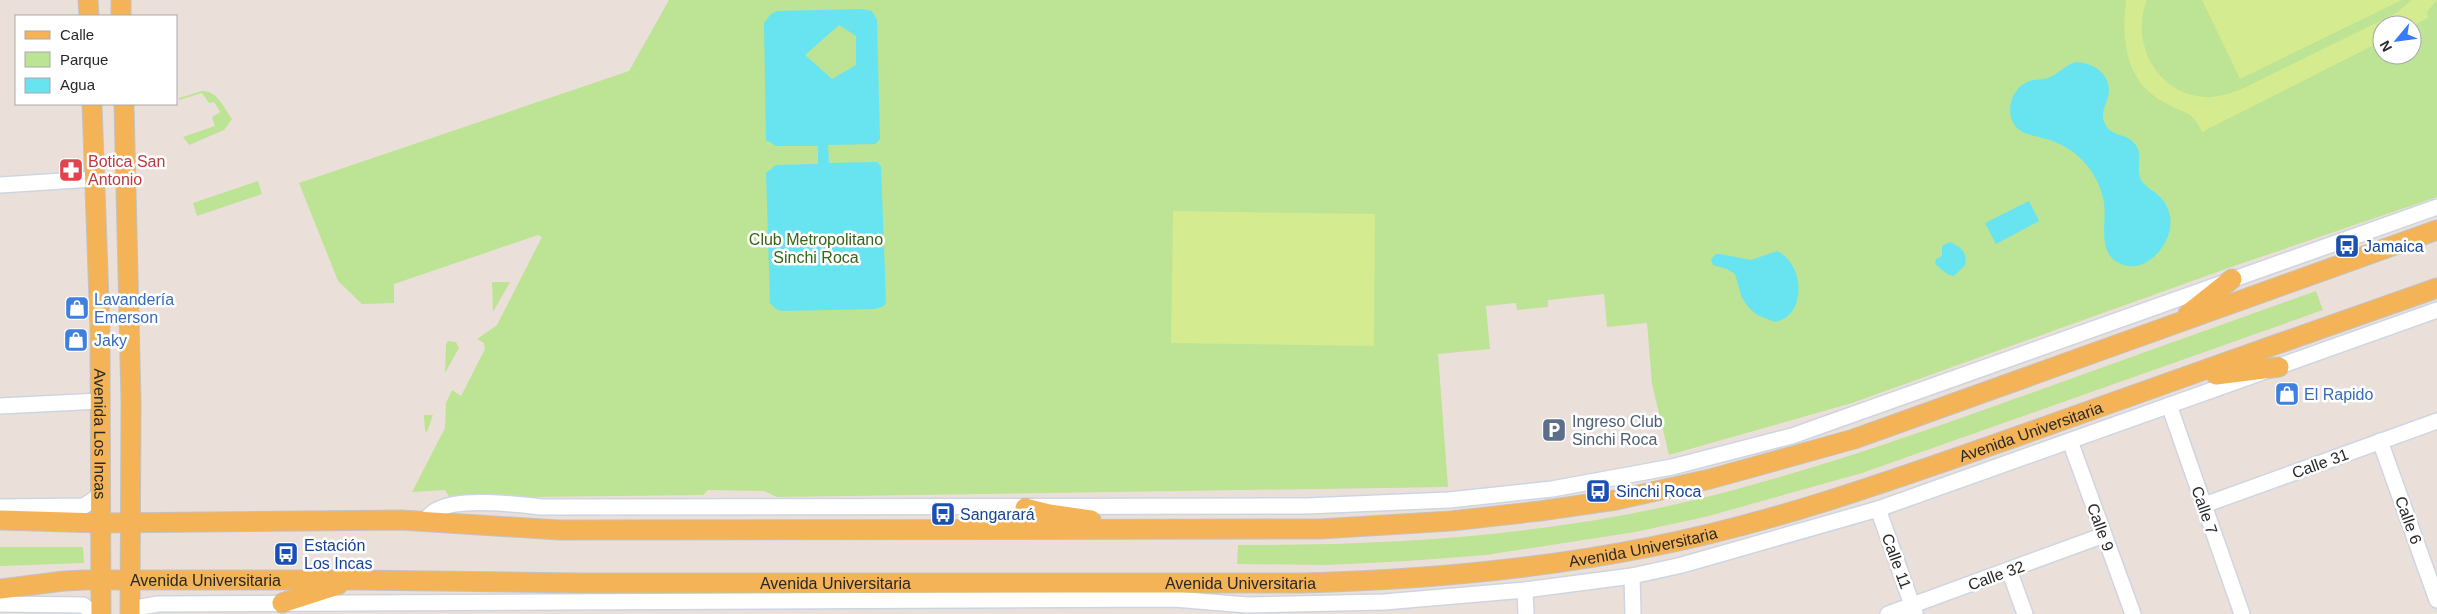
<svg xmlns="http://www.w3.org/2000/svg" width="2437" height="614" font-family="Helvetica,sans-serif">
<rect width="100%" height="100%" fill="#ebe0d9"/>
<!-- green -->
<g fill="#bde394" fill-rule="evenodd">
<path d="M 669,0 L 2437,0 L 2437,197 L 2234,266 L 1852,403 L 1669,455 L 1652,384 L 1647,323 L 1607,327 L 1604,294 L 1548,300 L 1548,307 L 1517,310 L 1516,303 L 1486,306 L 1490,349 L 1438,354 L 1448,487 L 777,497 L 764,491 L 708,490 L 703,495 L 450,498 L 445,490 L 412,492 L 445,428 L 446,403 L 452,390 L 461,396 L 485,349 L 484,343 L 477,339 L 497,325 L 542,237 L 538,235 L 394,284 L 394,303 L 362,304 L 338,281 L 299,183 L 629,71 ZM 2382,25 L 2412,25 L 2412,55 L 2382,55 Z"/>
<path d="M 202,91 C 217,90 224,108 232,119 L 224,130 L 189,145 L 183,137 L 215,126 L 212,117 L 220,112 L 214,102 L 209,103 L 202,93 L 179,100 L 179,98 Z"/>
<path d="M 258,181 L 262,194 L 197,216 L 193,203 Z"/>
<path d="M 492,282 L 510,282 L 493,312 Z"/>
<path d="M 2316,291 L 2323,310 L 1862,473 L 1705,517 L 1635,532 L 1486,555 L 1407,561 L 1327,565 L 1237,564 L 1238,545 C 1390,546 1545,536 1694,500 C 1809,472 1920,433 2031,393 C 2126,359 2221,325 2316,291 Z"/>
<path d="M 448,341 L 456,342 L 459,348 L 445,373 L 446,344 Z"/>
<path d="M 424,415 L 433,415 L 427,432 L 425,431 Z"/>
<path d="M 0,547 L 83,547 L 84,563 L 0,566 Z"/>
</g>
<!-- pitch -->
<g fill="#d4eb8f">
<path d="M 2126,0 L 2147,0 C 2130,41 2156,94 2204,97 C 2217,98 2230,93 2242,89 L 2396,13 L 2412,0 L 2437,0 L 2427,12 L 2428,18 L 2412,26 L 2382,25 L 2382,41 L 2202,132 C 2191,109 2186,115 2165,103 C 2125,82 2121,40 2126,0 Z"/>
<path d="M 2202,0 L 2402,0 L 2240,79 Z"/>
<path d="M 1173,211 L 1375,214 L 1374,346 L 1171,343 Z"/>
</g>
<!-- water -->
<g fill="#68e4f1" fill-rule="evenodd">
<path d="M 862,9 L 872,11 L 877,20 L 880,139 L 875,144 L 828,145 L 829,163 L 877,162 L 881,166 L 886,302 L 884,306 L 875,309 L 781,311 L 776,309 L 770,303 L 766,173 L 776,165 L 818,164 L 818,146 L 776,146 L 766,140 L 764,23 L 771,14 L 777,11 ZM 839,25 L 856,36 L 856,65 L 832,79 L 805,55 Z"/>
<path d="M 2076,62 C 2092,63 2109,72 2109,91 C 2108,104 2099,111 2105,124 C 2111,137 2127,133 2135,144 C 2144,155 2135,168 2141,180 C 2146,188 2155,191 2161,198 C 2181,220 2167,252 2143,264 C 2136,267 2128,267 2121,264 C 2096,254 2107,223 2104,203 C 2103,195 2100,188 2097,181 C 2087,160 2068,145 2046,139 C 2037,136 2029,136 2021,131 C 2004,120 2008,93 2025,83 C 2033,78 2042,81 2050,77 C 2060,73 2065,65 2076,62 Z"/>
<path d="M 2029,201 L 2039,221 L 1996,244 L 1985,223 Z"/>
<path d="M 1950,242 C 1961,247 1968,253 1965,265 L 1954,276 L 1947,274 L 1935,264 L 1936,259 L 1942,256 L 1942,246 Z"/>
<path d="M 1777,251 C 1804,263 1808,315 1775,322 L 1757,315 L 1749,308 L 1742,298 L 1735,274 L 1727,269 L 1713,265 L 1711,259 L 1716,254 L 1720,254 L 1751,260 Z"/>
</g>
<g fill="none" stroke-linecap="round" stroke-linejoin="round">
<defs>
<g id="minor">
<path d="M 0,185 L 94,179"/>
<path d="M 2169,405 L 2242,614"/>
<path d="M 0,406 L 100,401"/>
<path d="M 2070,441 L 2133,614"/>
<path d="M 2380,441 L 2437,600"/>
<path d="M 2204,505 L 2437,421"/>
<path d="M 0,507 L 84,506 L 96,498 L 101,488"/>
<path d="M 1878,509 L 1915,613"/>
<path d="M 425,520 C 429,517 432,512 437,510 C 458,497 516,504 541,507 L 1306,506 L 1449,500 L 1552,489 L 1672,467 L 1792,436 L 2437,207"/>
<path d="M 2009,570 L 2025,614"/>
<path d="M 1632,576 L 1633,614"/>
<path d="M 1525,590 L 1526,614"/>
<path d="M 0,604 L 83,605 L 95,614"/>
<path d="M 135,614 L 141,607 L 158,604 C 496,601 835,603 1174,599 L 1247,605 L 1384,602 L 1525,590 L 1632,576 L 1682,565 L 1878,509 L 2437,310"/>
<path d="M 1888,614 L 2104,535"/>
</g>
<g id="major">
<path d="M 88,0 L 89,16"/>
<path d="M 121,0 L 121,16"/>
<path id="s1" d="M 92,104 L 100,329 L 101,614"/>
<path d="M 124,104 L 131,401 L 130,614"/>
<path d="M 2188,314 L 2232,279"/>
<path d="M 2216,375 L 2279,367"/>
<path d="M 1025,508 L 1049,514 L 1091,520"/>
<path d="M 0,520 L 101,523 L 401,520 L 559,530 L 1320,529 L 1451,521 L 1540,511 L 1616,500 L 1710,479 L 1854,439 L 2437,230"/>
<path id="s2" d="M 0,589 L 64,581 L 85,580 L 357,580 L 579,583 L 1303,583 C 1419,580 1535,570 1650,547 C 1778,522 1901,477 2024,434 C 2162,385 2299,336 2437,288"/>
<path d="M 282,603 L 338,585"/>
</g>
</defs>
<!-- minor casing -->
<use href="#minor" stroke="#ced5e2" stroke-width="18"/>
<!-- major casing -->
<use href="#major" stroke="#c3c3c3" stroke-width="21"/>
<!-- minor -->
<use href="#minor" stroke="#fff" stroke-width="15"/>
<!-- major -->
<use href="#major" stroke="#f3b356" stroke-width="19"/>
</g>
<!-- icons -->
<defs>
<symbol id="pharmacy-square" viewBox="-11 -11 22 22"><rect x="-9" y="-9" width="18" height="18" rx="4" fill="#e0444e" stroke="#fff"/><path d="M-2-6h4v4h4v4h-4v4h-4v-4h-4v-4h4Z" fill="#fff"/></symbol>
<symbol id="bus-square" viewBox="-11 -11 22 22"><rect x="-9" y="-9" width="18" height="18" rx="4" fill="#1a4fb4" stroke="#fff"/><path d="M-5-6H5V4H4V6H2V4H-2V6H-4V4H-5ZM-3.5-4V0h7V-4ZM-3.5 1.2v1.5H-2V1.2ZM2 1.2v1.5H3.5V1.2Z" fill="#fff"/></symbol>
<symbol id="shop-square" viewBox="-11 -11 22 22"><rect x="-9" y="-9" width="18" height="18" rx="4" fill="#3f7fe0" stroke="#fff"/><path d="M-5-2.5h2.3a2.7 3.5 0 0 1 5.4 0H5L5.5 6h-11ZM-1.5-2.5h3a1.5 2.3 0 0 0-3 0Z" fill="#fff"/></symbol>
<symbol id="parking-square" viewBox="-11 -11 22 22"><rect x="-9" y="-9" width="18" height="18" rx="4" fill="#5c6f8a" stroke="#fff"/><path d="M-3.5-5.5H1a3.5 3.5 0 0 1 0 7H-1V5.5H-3.5ZM-1-3.4V-.6H.8a1.4 1.4 0 0 0 0-2.8Z" fill="#fff"/></symbol>
</defs>
<g fill-rule="evenodd">
<use href="#pharmacy-square" x="57" y="156" width="28" height="28"/>
<use href="#bus-square" x="2333" y="232" width="28" height="28"/>
<use href="#shop-square" x="63" y="294" width="28" height="28"/>
<use href="#shop-square" x="62" y="326" width="28" height="28"/>
<use href="#shop-square" x="2273" y="380" width="28" height="28"/>
<use href="#parking-square" x="1540" y="416" width="28" height="28"/>
<use href="#bus-square" x="1584" y="477" width="28" height="28"/>
<use href="#bus-square" x="929" y="500" width="28" height="28"/>
<use href="#bus-square" x="272" y="540" width="28" height="28"/>
</g>
<g text-anchor="middle" stroke-width="5" stroke-linejoin="round" paint-order="stroke">
<!-- health labels -->
<g font-size="16" fill="#be3a42" stroke="#fff" text-anchor="start">
<text x="88" y="167">Botica San<tspan x="88" dy="18">Antonio</tspan></text>
</g>
<!-- park labels -->
<g font-size="16" fill="#356518" stroke="#fff">
<text x="816" y="245">Club Metropolitano<tspan x="816" dy="18">Sinchi Roca</tspan></text>
</g>
<!-- transit labels -->
<g font-size="16" fill="#164399" stroke="#fff" text-anchor="start">
<text x="2364" y="252">Jamaica</text>
<text x="1616" y="497">Sinchi Roca</text>
<text x="960" y="520">Sangarará</text>
<text x="304" y="551">Estación<tspan x="304" dy="18">Los Incas</tspan></text>
</g>
<!-- shop labels -->
<g font-size="16" fill="#366cbe" stroke="#fff" text-anchor="start">
<text x="94" y="305">Lavandería<tspan x="94" dy="18">Emerson</tspan></text>
<text x="94" y="346">Jaky</text>
<text x="2304" y="400">El Rapido</text>
</g>
<!-- service labels -->
<g font-size="16" fill="#4e5e75" stroke="#fff" text-anchor="start">
<text x="1572" y="427">Ingreso Club<tspan x="1572" dy="18">Sinchi Roca</tspan></text>
</g>
<!-- street labels -->
<g font-size="16" fill="#282828" stroke="#fff">
<text dy="6" stroke="none"><textPath href="#s2" startOffset="2051">Avenida Universitaria</textPath></text>
<text dy="6" stroke="none"><textPath href="#s1" startOffset="330">Avenida Los Incas</textPath></text>
<text transform="translate(2320 463) rotate(-20)" y="6">Calle 31</text>
<text transform="translate(2205 510) rotate(71)" y="6">Calle 7</text>
<text transform="translate(2409 520) rotate(70)" y="6">Calle 6</text>
<text transform="translate(2101 527) rotate(70)" y="6">Calle 9</text>
<text dy="6" stroke="none"><textPath href="#s2" startOffset="1646">Avenida Universitaria</textPath></text>
<text transform="translate(1897 561) rotate(70)" y="6">Calle 11</text>
<text transform="translate(1996 575) rotate(-20)" y="6">Calle 32</text>
<text dy="6" stroke="none"><textPath href="#s2" startOffset="206">Avenida Universitaria</textPath></text>
<text dy="6" stroke="none"><textPath href="#s2" startOffset="836">Avenida Universitaria</textPath></text>
<text dy="6" stroke="none"><textPath href="#s2" startOffset="1241">Avenida Universitaria</textPath></text>
</g>
</g>
<!-- legend -->
<rect x="15" y="15" width="162" height="90" fill="#ffffff" stroke="#a9a9a9"/>
<rect x="25" y="31" width="25" height="8" fill="#f3b356" stroke="#a9a9a9"/>
<text x="60" y="40" font-size="15" fill="#282828">Calle</text>
<rect x="25" y="52" width="25" height="15" fill="#bde394" stroke="#a9a9a9"/>
<text x="60" y="65" font-size="15" fill="#282828">Parque</text>
<rect x="25" y="78" width="25" height="15" fill="#68e4f1" stroke="#a9a9a9"/>
<text x="60" y="90" font-size="15" fill="#282828">Agua</text>
<!-- north arrow -->
<g transform="translate(2397 40) rotate(241)"><circle r="24" fill="#ffffff" stroke="#a9a9a9"/>
<path d="M0-4L9 19L0 12L-9 19Z" fill="#347cfd"/>
<text y="-8" font-size="14" font-weight="bold" text-anchor="middle" fill="#282828">N</text>
</g>
</svg>
